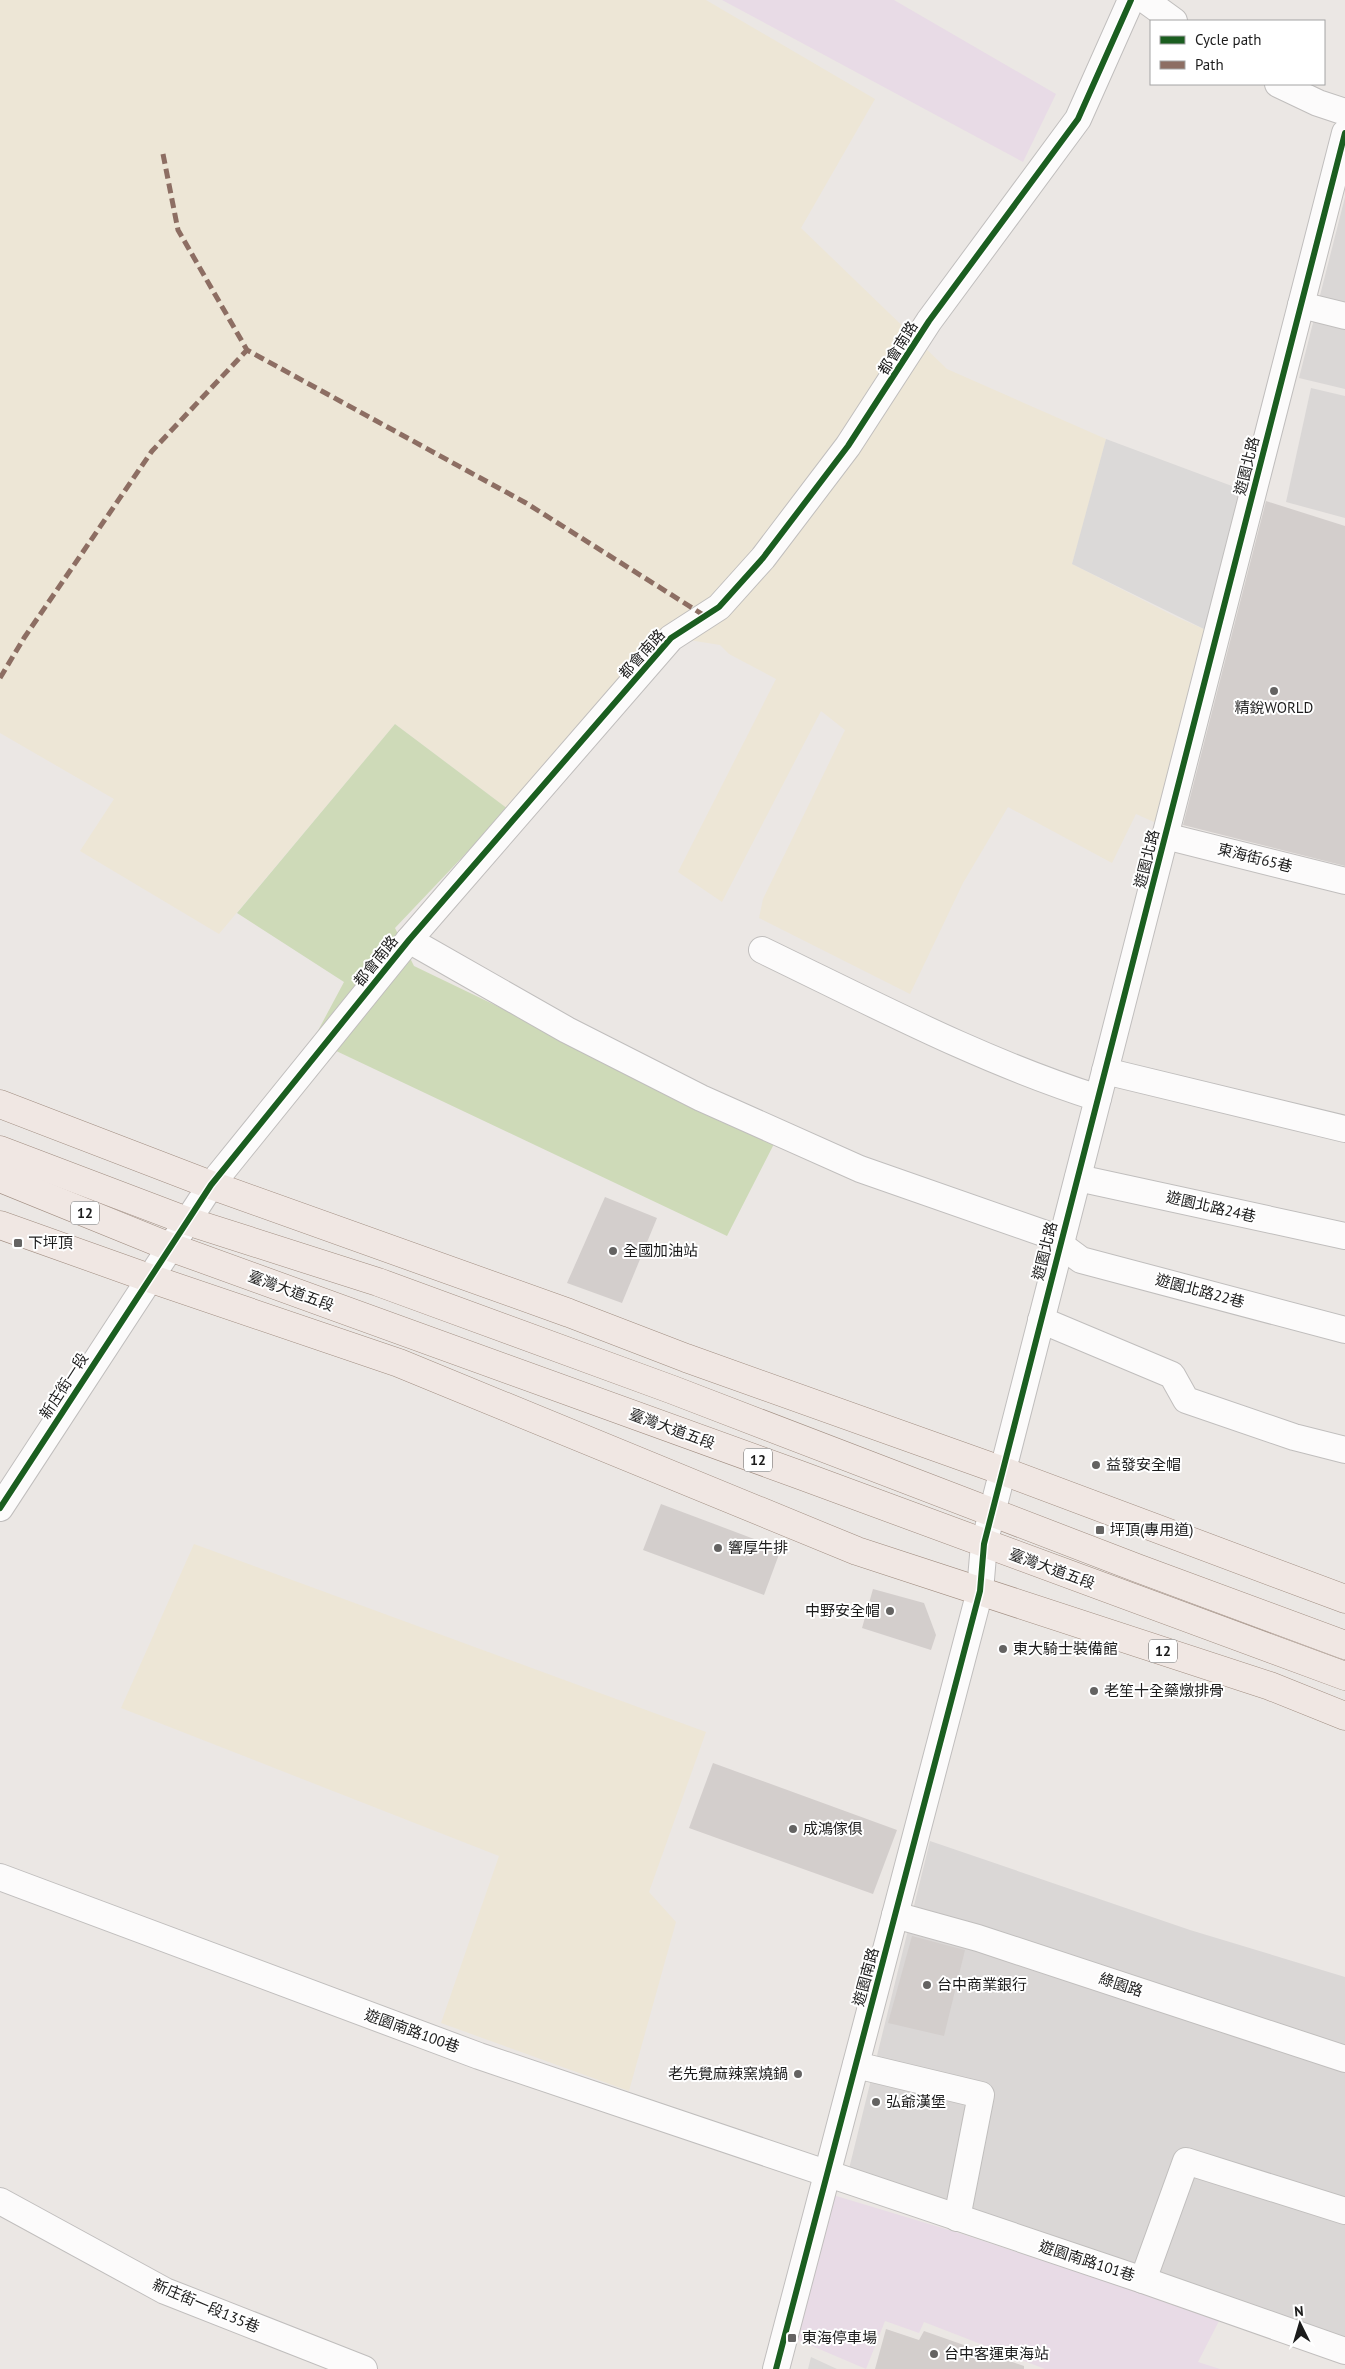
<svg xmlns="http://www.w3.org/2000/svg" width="1345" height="2369" font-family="'PT Sans','Noto Sans TC',sans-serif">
<rect width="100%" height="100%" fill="#ebe7e4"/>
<!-- residential -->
<g fill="#dad7d6">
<path d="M 1345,197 L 1345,389 L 1299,378 Z"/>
<path d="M 1311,388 L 1345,396 L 1345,518 L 1286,502 Z"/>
<path d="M 930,1841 L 1190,1930 L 1345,1977 L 1345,2344 L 847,2177 Z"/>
</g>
<!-- industrial -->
<g fill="#e8dbe6">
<path d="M 722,0 L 894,0 L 1056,94 L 1023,162 Z"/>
<path d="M 833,2195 L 959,2233 L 1169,2302 L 1219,2321 L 1198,2362 L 1220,2369 L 1045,2369 L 924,2322 L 919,2333 L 885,2321 L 866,2369 L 798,2340 Z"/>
</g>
<!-- farmland -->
<g fill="#ede6d6">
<path d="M 0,0 L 706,0 L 875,99 L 801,228 L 947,369 L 1106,439 L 1095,485 L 1072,564 L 1176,617 L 1220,636 L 1170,829 L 1136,814 L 1112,863 L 1008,807 L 963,883 L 910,994 L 759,918 L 763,899 L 845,730 L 821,711 L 722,902 L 678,872 L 776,679 L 729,654 L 720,645 L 658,635 L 508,809 L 395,724 L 219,934 L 80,851 L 114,799 L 0,733 Z"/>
<path d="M 194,1544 L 706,1732 L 649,1892 L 676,1922 L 629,2091 L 441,2023 L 499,1856 L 121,1708 Z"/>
</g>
<!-- forest -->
<path fill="#cedab8" d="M 395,724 L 508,809 L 395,928 L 414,966 L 776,1140 L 727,1236 L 313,1040 L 344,982 L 237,913 Z"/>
<!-- parking -->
<g fill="#dbd9d8">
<path d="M 1106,439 L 1248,492 L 1210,632 L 1072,564 Z"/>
<path d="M 811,2357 L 837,2369 L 808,2369 Z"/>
</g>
<!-- building -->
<g fill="#d3cecc">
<path d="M 1266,501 L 1345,526 L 1345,866 L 1183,825 Z"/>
<path d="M 605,1197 L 657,1218 L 622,1303 L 567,1283 Z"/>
<path d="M 661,1504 L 781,1549 L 764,1595 L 643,1550 Z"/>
<path d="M 873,1589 L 924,1603 L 936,1635 L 931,1650 L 862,1628 Z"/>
<path d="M 713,1763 L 897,1830 L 873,1894 L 689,1828 Z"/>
<path d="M 912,1936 L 965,1950 L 944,2036 L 888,2023 Z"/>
<path d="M 886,2329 L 919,2340 L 924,2331 L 1024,2366 L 1024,2369 L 875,2369 Z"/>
</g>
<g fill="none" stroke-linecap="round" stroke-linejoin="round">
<defs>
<g id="minor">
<path d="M 1145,0 L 1174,21"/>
<path d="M 1278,84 L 1318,103 L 1345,112"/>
<path d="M 1301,305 L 1345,316"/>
<path d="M 1165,836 L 1345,881"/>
<path d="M 409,940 L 567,1030 L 701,1098 L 860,1169 L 1046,1234 L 1081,1260 L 1345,1330"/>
<path d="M 762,950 C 872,1003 981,1061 1098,1098"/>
<path d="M 1105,1071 L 1345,1129"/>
<path d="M 1078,1178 L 1345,1236"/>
<path d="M 1041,1320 L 1172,1375 L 1186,1400 L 1294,1437 L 1345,1450"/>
<path d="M 0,1508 L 211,1185 L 409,940 L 671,638 L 719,607 L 763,558 L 848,446 L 929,321 L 1078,119 L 1131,0"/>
<path d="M 0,1877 L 479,2056 L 1143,2280 L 1345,2351"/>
<path d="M 895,1915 L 978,1938 L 1345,2059"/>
<path d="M 856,2065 L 981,2095 L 957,2218"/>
<path d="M 0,2201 L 165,2291 L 364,2369"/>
<path d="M 1143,2280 L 1186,2161 L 1345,2211"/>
<path d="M 776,2369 L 980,1591 L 984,1544 L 1345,133"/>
</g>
<g id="major">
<path d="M 0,1104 L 211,1185 L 569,1313 L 686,1358 L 1003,1471 L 1345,1599"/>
<path d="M 0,1150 L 187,1221 L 378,1282 L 673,1390 L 1137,1568 L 1345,1645"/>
<path d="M 0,1178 L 170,1247 L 800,1475 L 1345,1676"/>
<path d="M 0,1225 L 149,1278 L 399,1363 L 857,1551 L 1270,1686 L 1345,1716"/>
</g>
</defs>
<!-- minor casing -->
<use href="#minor" stroke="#c0bebd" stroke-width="28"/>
<!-- major casing -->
<use href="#major" stroke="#a08d81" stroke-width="29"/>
<!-- minor -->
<use href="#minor" stroke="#fcfbfb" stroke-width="26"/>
<!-- major -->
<use href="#major" stroke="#f0e7e3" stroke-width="28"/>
<!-- quiet -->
<g stroke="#8d6e63" stroke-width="5" stroke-dasharray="10 5" stroke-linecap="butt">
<path d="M 163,154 L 178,230 L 247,350 L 526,503 L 705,616"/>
<path d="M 0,678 L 24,638 L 152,451 L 247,350"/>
</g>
<defs>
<g id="cycleway">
<path d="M 0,1508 L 211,1185 L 409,940 L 671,638 L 719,607 L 763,558 L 848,446 L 929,321 L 1078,119 L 1131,0"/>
<path d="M 776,2369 L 980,1591 L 984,1544 L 1345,133"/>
</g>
</defs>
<!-- cycleway casing -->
<use href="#cycleway" stroke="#fff" stroke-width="9"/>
<!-- cycleway -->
<use href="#cycleway" stroke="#1b5e20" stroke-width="6"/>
</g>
<!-- markers -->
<g fill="#646362" stroke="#fff" stroke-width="2">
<circle cx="1274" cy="691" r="5"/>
<rect x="13" y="1238" width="10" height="10" rx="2.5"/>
<circle cx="613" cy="1251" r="5"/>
<circle cx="1096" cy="1465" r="5"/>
<rect x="1095" y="1525" width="10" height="10" rx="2.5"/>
<circle cx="718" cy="1548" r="5"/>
<circle cx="890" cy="1611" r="5"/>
<circle cx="1003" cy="1649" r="5"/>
<circle cx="1094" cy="1691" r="5"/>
<circle cx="793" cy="1829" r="5"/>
<circle cx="927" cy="1985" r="5"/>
<circle cx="798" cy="2074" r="5"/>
<circle cx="876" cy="2102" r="5"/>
<rect x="787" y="2333" width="10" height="10" rx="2.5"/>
<circle cx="934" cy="2354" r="5"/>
</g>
<g text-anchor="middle" stroke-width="4" stroke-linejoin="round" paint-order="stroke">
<!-- shield labels -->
<g fill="#fff" stroke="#606060" stroke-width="1">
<rect x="71" y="1201.5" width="28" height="23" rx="4"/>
<rect x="744" y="1448.5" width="28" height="23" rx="4"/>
<rect x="1149" y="1639.5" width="28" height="23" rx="4"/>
</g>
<g font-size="14" font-weight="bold" fill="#1c1c1c">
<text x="85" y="1218">12</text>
<text x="758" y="1465">12</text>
<text x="1163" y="1656">12</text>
</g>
<!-- street labels -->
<g font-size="15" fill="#1c1c1c" stroke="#fff">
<text transform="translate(898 348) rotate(-58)" y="5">都會南路</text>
<text transform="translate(1247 466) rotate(-76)" y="5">遊園北路</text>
<text transform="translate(642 654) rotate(-48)" y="5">都會南路</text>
<text transform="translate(1255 858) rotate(14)" y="5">東海街65巷</text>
<text transform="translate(1147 859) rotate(-76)" y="5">遊園北路</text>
<text transform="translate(376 961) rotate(-51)" y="5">都會南路</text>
<text transform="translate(1211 1207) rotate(13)" y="5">遊園北路24巷</text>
<text transform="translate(1045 1251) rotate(-76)" y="5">遊園北路</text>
<text transform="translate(291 1291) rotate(20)" y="5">臺灣大道五段</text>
<text transform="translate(1200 1291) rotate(15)" y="5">遊園北路22巷</text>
<text transform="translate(64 1386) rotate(-57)" y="5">新庄街一段</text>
<text transform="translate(672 1429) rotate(20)" y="5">臺灣大道五段</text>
<text transform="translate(1052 1569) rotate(20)" y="5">臺灣大道五段</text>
<text transform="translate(866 1977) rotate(-75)" y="5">遊園南路</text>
<text transform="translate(1121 1985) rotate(18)" y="5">綠園路</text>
<text transform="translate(412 2031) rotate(20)" y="5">遊園南路100巷</text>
<text transform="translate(1087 2261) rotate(18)" y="5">遊園南路101巷</text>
<text transform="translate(206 2306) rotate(23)" y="5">新庄街一段135巷</text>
</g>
<!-- poi labels -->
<g font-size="15" fill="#1c1c1c" stroke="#fff" text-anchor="start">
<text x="1274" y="713" text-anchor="middle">精銳WORLD</text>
<text x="28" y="1248">下坪頂</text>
<text x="623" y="1256">全國加油站</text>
<text x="1106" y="1470">益發安全帽</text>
<text x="1110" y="1535">坪頂(專用道)</text>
<text x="728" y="1553">響厚牛排</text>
<text x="880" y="1616" text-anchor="end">中野安全帽</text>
<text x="1013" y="1654">東大騎士裝備館</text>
<text x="1104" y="1696">老笙十全藥燉排骨</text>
<text x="803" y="1834">成鴻傢俱</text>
<text x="937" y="1990">台中商業銀行</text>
<text x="788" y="2079" text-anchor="end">老先覺麻辣窯燒鍋</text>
<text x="886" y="2107">弘爺漢堡</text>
<text x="802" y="2343">東海停車場</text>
<text x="944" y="2359">台中客運東海站</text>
</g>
</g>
<!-- legend -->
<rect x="1150" y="20" width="175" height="65" fill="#ffffff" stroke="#a4a4a4"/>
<rect x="1160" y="36" width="25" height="8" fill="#1b5e20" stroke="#a4a4a4"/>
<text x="1195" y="45" font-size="15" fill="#1c1c1c">Cycle path</text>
<rect x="1160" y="61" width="25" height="8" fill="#8d6e63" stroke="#a4a4a4"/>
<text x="1195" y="70" font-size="15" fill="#1c1c1c">Path</text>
<!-- north arrow -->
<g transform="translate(1300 2324) rotate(355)" stroke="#ffffff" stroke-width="4" paint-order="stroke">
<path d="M0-4L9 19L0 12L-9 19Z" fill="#1c1c1c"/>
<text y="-8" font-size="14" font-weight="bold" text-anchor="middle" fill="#1c1c1c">N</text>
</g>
</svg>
